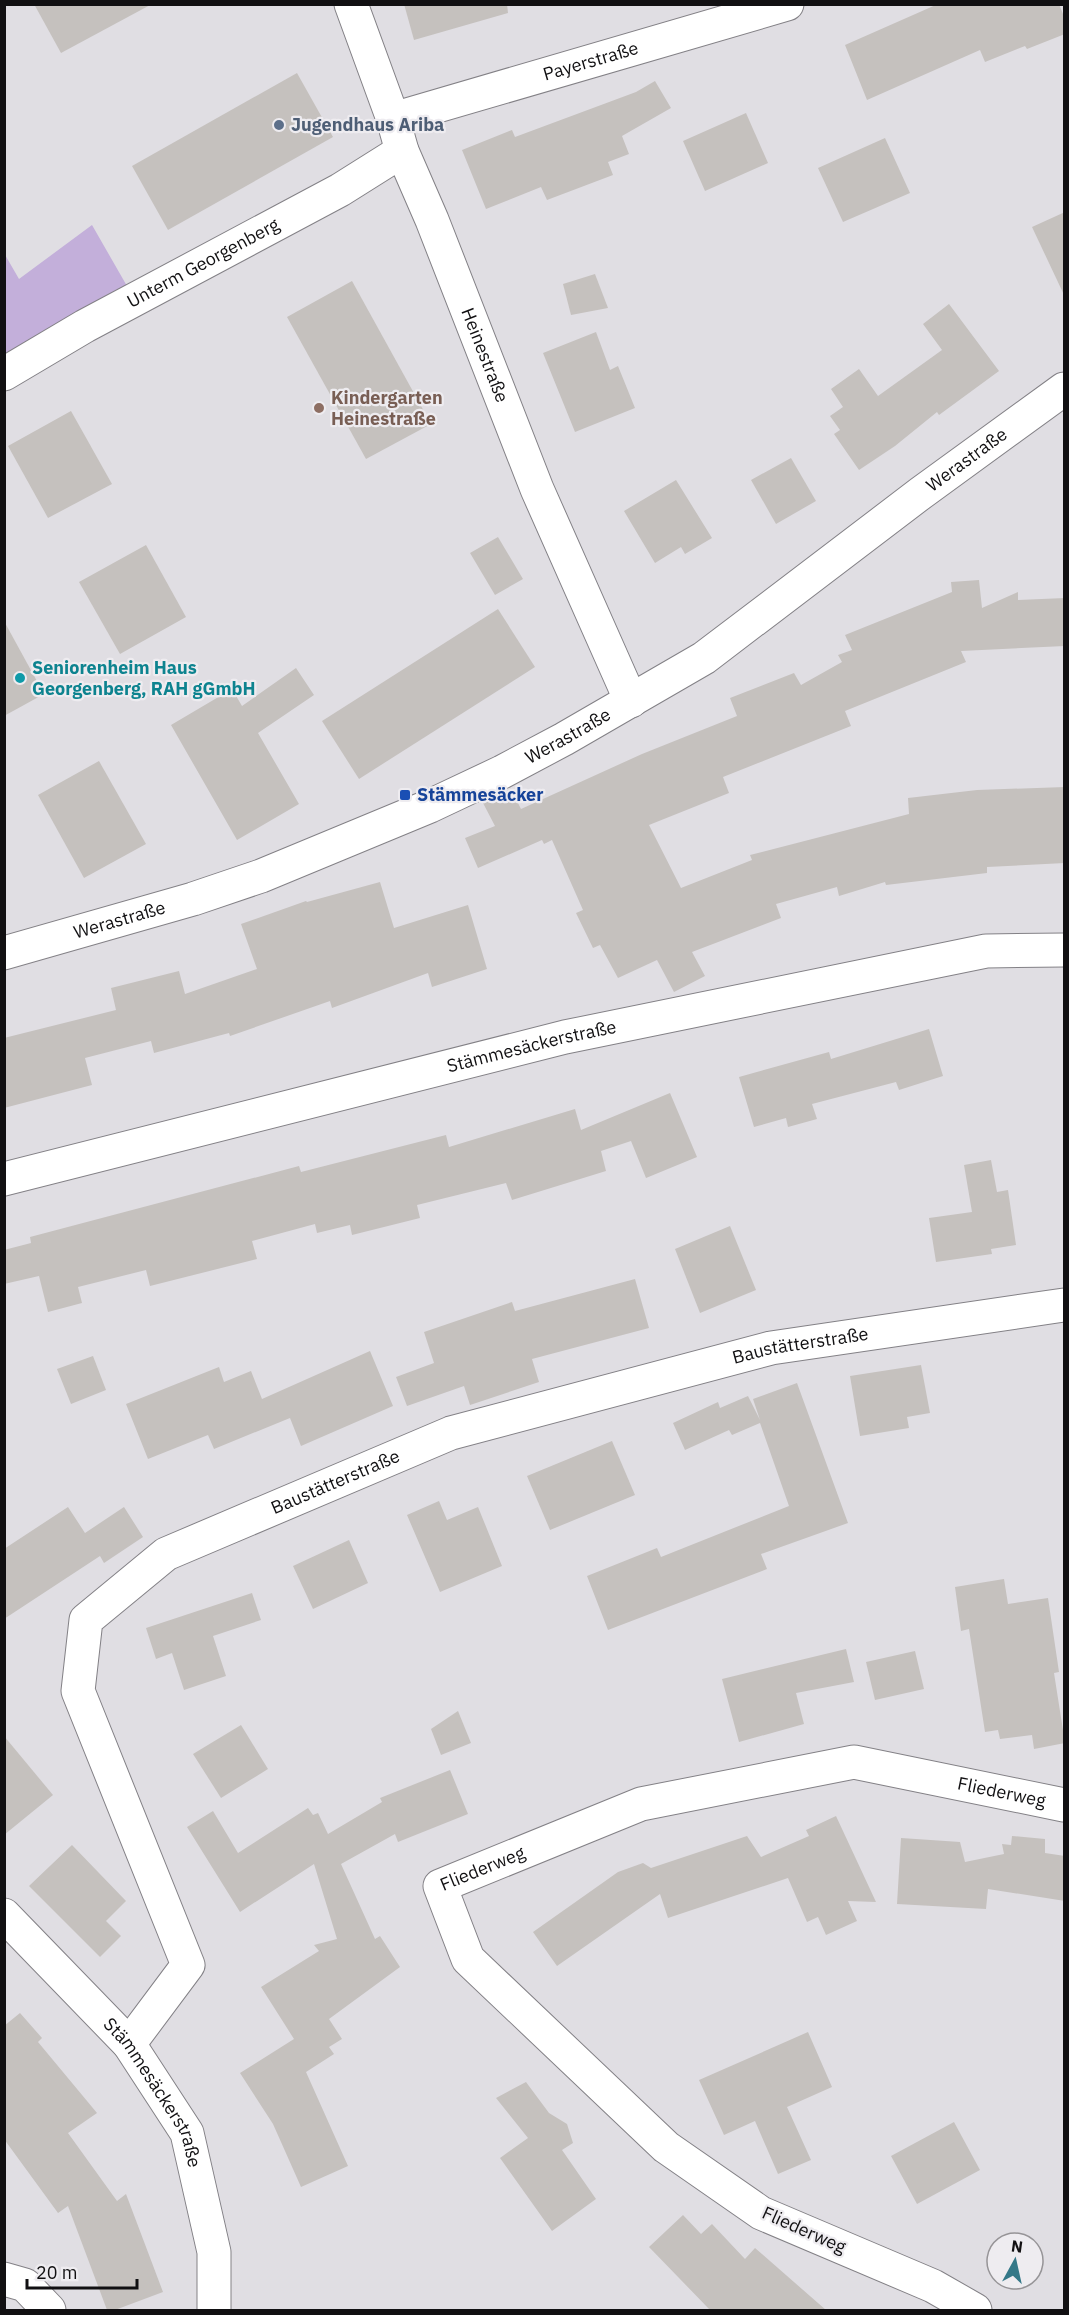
<svg xmlns="http://www.w3.org/2000/svg" width="1069" height="2315" font-family="'IBM Plex Sans',sans-serif">
<rect width="100%" height="100%" fill="#e0dee3"/>
<!-- green -->
<path fill="#c3afda" d="M 92,225 L 135,300 L 5,374 L 4,253 L 19,279 Z"/>
<!-- building -->
<g fill="#c5c1be">
<path d="M 34,4 L 152,4 L 61,53 Z"/>
<path d="M 404,4 L 507,4 L 508,13 L 414,40 Z"/>
<path d="M 938,4 L 1059,4 L 1065,19 L 1065,34 L 1027,49 L 1025,46 L 985,62 L 980,50 L 867,100 L 845,45 Z"/>
<path d="M 297,73 L 333,137 L 168,230 L 132,166 Z"/>
<path d="M 655,81 L 671,108 L 622,136 L 629,154 L 608,162 L 613,175 L 547,200 L 541,187 L 486,209 L 462,150 L 512,130 L 515,137 L 636,92 Z"/>
<path d="M 746,113 L 768,163 L 705,191 L 683,141 Z"/>
<path d="M 885,138 L 910,193 L 843,222 L 818,168 Z"/>
<path d="M 1065,212 L 1065,297 L 1032,227 Z"/>
<path d="M 595,274 L 608,308 L 571,315 L 563,284 Z"/>
<path d="M 352,281 L 431,424 L 366,459 L 287,317 Z"/>
<path d="M 949,304 L 999,371 L 939,415 L 937,412 L 895,446 L 859,470 L 834,434 L 840,430 L 830,416 L 843,407 L 831,389 L 859,369 L 878,396 L 942,350 L 923,324 Z"/>
<path d="M 596,332 L 610,370 L 618,366 L 635,408 L 575,432 L 543,353 Z"/>
<path d="M 71,411 L 112,484 L 48,518 L 8,446 Z"/>
<path d="M 791,458 L 816,501 L 776,524 L 751,480 Z"/>
<path d="M 676,480 L 712,538 L 685,554 L 681,547 L 655,563 L 624,511 Z"/>
<path d="M 498,537 L 523,579 L 495,595 L 470,553 Z"/>
<path d="M 146,545 L 186,617 L 120,654 L 79,582 Z"/>
<path d="M 979,580 L 982,608 L 1018,592 L 1018,600 L 1065,598 L 1065,646 L 961,651 L 966,662 L 845,711 L 851,726 L 723,777 L 729,793 L 649,825 L 681,888 L 752,860 L 750,855 L 909,814 L 908,798 L 977,790 L 1065,787 L 1065,863 L 987,867 L 987,873 L 886,885 L 885,882 L 839,896 L 837,887 L 776,904 L 781,918 L 692,952 L 705,976 L 674,992 L 657,960 L 618,978 L 600,945 L 593,948 L 576,913 L 583,910 L 552,840 L 544,844 L 542,840 L 478,868 L 465,838 L 495,826 L 483,803 L 511,789 L 521,809 L 642,754 L 737,716 L 730,698 L 794,673 L 801,685 L 842,662 L 838,655 L 852,650 L 845,635 L 952,592 L 951,582 Z"/>
<path d="M 498,609 L 535,667 L 359,779 L 322,721 Z"/>
<path d="M 4,621 L 44,694 L 4,716 Z"/>
<path d="M 296,668 L 314,695 L 258,733 L 299,804 L 237,840 L 171,725 L 232,689 L 242,706 Z"/>
<path d="M 99,761 L 146,844 L 84,878 L 38,795 Z"/>
<path d="M 380,882 L 394,928 L 468,905 L 487,969 L 432,987 L 428,973 L 332,1008 L 330,1001 L 230,1036 L 229,1033 L 154,1053 L 151,1041 L 85,1058 L 92,1085 L 4,1108 L 4,1038 L 116,1010 L 111,988 L 179,971 L 185,994 L 257,969 L 241,924 L 306,901 L 307,902 Z"/>
<path d="M 929,1029 L 943,1076 L 899,1090 L 896,1082 L 812,1104 L 817,1119 L 788,1127 L 786,1118 L 754,1127 L 739,1077 L 829,1052 L 831,1059 Z"/>
<path d="M 670,1093 L 697,1157 L 646,1178 L 631,1141 L 601,1151 L 606,1171 L 512,1200 L 506,1183 L 417,1205 L 420,1218 L 352,1235 L 350,1225 L 317,1233 L 315,1224 L 252,1241 L 257,1259 L 150,1286 L 146,1270 L 78,1287 L 82,1303 L 48,1312 L 39,1276 L 4,1284 L 4,1250 L 31,1243 L 30,1237 L 299,1166 L 301,1172 L 446,1135 L 449,1147 L 575,1109 L 581,1130 Z"/>
<path d="M 991,1160 L 997,1192 L 1008,1190 L 1016,1245 L 991,1249 L 992,1254 L 936,1262 L 929,1218 L 972,1212 L 964,1165 Z"/>
<path d="M 730,1226 L 756,1290 L 700,1313 L 675,1249 Z"/>
<path d="M 635,1279 L 649,1328 L 532,1359 L 539,1382 L 470,1405 L 464,1386 L 407,1406 L 396,1377 L 434,1363 L 424,1332 L 512,1302 L 515,1311 Z"/>
<path d="M 370,1351 L 393,1406 L 301,1446 L 290,1418 L 214,1449 L 208,1435 L 148,1459 L 126,1404 L 219,1367 L 224,1382 L 251,1371 L 262,1399 Z"/>
<path d="M 93,1356 L 106,1390 L 71,1404 L 57,1369 Z"/>
<path d="M 921,1365 L 930,1413 L 907,1417 L 909,1428 L 860,1436 L 850,1376 Z"/>
<path d="M 797,1383 L 848,1523 L 761,1554 L 767,1569 L 608,1630 L 587,1576 L 657,1548 L 661,1557 L 789,1506 L 760,1423 L 732,1435 L 729,1430 L 685,1450 L 673,1423 L 718,1402 L 720,1408 L 748,1396 L 760,1420 L 753,1399 Z"/>
<path d="M 612,1441 L 635,1495 L 550,1530 L 527,1476 Z"/>
<path d="M 439,1501 L 447,1520 L 478,1507 L 502,1566 L 440,1592 L 407,1515 Z"/>
<path d="M 68,1507 L 85,1533 L 124,1507 L 143,1537 L 104,1563 L 100,1556 L 4,1619 L 4,1549 Z"/>
<path d="M 349,1540 L 368,1583 L 313,1609 L 293,1566 Z"/>
<path d="M 1004,1579 L 1008,1604 L 1048,1598 L 1059,1672 L 1054,1673 L 1065,1743 L 1034,1749 L 1032,1735 L 1000,1739 L 998,1730 L 985,1732 L 969,1629 L 961,1631 L 955,1587 Z"/>
<path d="M 252,1593 L 261,1620 L 213,1636 L 226,1676 L 184,1690 L 172,1653 L 156,1659 L 146,1628 Z"/>
<path d="M 846,1649 L 854,1682 L 796,1693 L 804,1724 L 739,1742 L 722,1679 Z"/>
<path d="M 915,1651 L 924,1689 L 875,1700 L 866,1662 Z"/>
<path d="M 458,1711 L 471,1743 L 441,1755 L 431,1729 Z"/>
<path d="M 241,1725 L 268,1769 L 221,1798 L 193,1754 Z"/>
<path d="M 4,1736 L 53,1795 L 4,1835 Z"/>
<path d="M 450,1770 L 468,1814 L 398,1842 L 395,1834 L 341,1864 L 375,1939 L 380,1936 L 400,1967 L 329,2019 L 342,2039 L 329,2047 L 334,2054 L 306,2072 L 348,2166 L 301,2187 L 273,2124 L 240,2073 L 294,2039 L 261,1987 L 319,1951 L 314,1945 L 337,1939 L 314,1864 L 240,1912 L 187,1827 L 213,1811 L 238,1853 L 308,1808 L 313,1815 L 318,1813 L 328,1834 L 382,1802 L 380,1798 Z"/>
<path d="M 836,1816 L 876,1902 L 848,1901 L 857,1921 L 826,1935 L 818,1917 L 807,1922 L 788,1878 L 668,1918 L 660,1894 L 557,1966 L 533,1932 L 618,1872 L 643,1863 L 651,1868 L 747,1836 L 761,1857 L 809,1836 L 806,1830 Z"/>
<path d="M 1012,1836 L 1045,1839 L 1045,1853 L 1065,1856 L 1065,1901 L 988,1889 L 986,1909 L 897,1904 L 901,1838 L 960,1842 L 965,1862 L 1004,1854 L 1002,1844 L 1011,1845 Z"/>
<path d="M 72,1845 L 126,1901 L 106,1921 L 121,1936 L 100,1957 L 29,1886 Z"/>
<path d="M 20,2013 L 42,2038 L 38,2042 L 97,2113 L 68,2133 L 117,2201 L 126,2194 L 163,2292 L 115,2310 L 107,2310 L 68,2206 L 58,2213 L 4,2139 L 4,2026 Z"/>
<path d="M 808,2032 L 832,2087 L 787,2107 L 811,2160 L 778,2174 L 755,2121 L 724,2135 L 699,2080 Z"/>
<path d="M 526,2082 L 549,2113 L 567,2124 L 573,2143 L 562,2150 L 596,2199 L 552,2231 L 500,2158 L 528,2138 L 496,2098 Z"/>
<path d="M 954,2122 L 980,2170 L 917,2204 L 891,2156 Z"/>
<path d="M 683,2215 L 701,2234 L 712,2224 L 745,2259 L 755,2248 L 826,2310 L 710,2310 L 649,2247 Z"/>
</g>
<g fill="none" stroke-linecap="round" stroke-linejoin="round">
<defs>
<g id="minor">
<path id="s1" d="M 351,4 L 393,119 L 402,151 L 432,220 L 537,489 L 631,701"/>
<path id="s2" d="M 393,119 L 787,4"/>
<path id="s3" d="M 4,374 L 85,326 L 340,190 L 402,151"/>
<path id="s4" d="M 4,953 L 193,899 L 261,876 L 430,806 L 502,772 L 564,739 L 704,658 L 921,493 L 1064,389"/>
<path id="s5" d="M 4,1179 L 565,1037 L 986,951 L 1064,950"/>
<path id="s6" d="M 4,1915 L 129,2044 L 187,2133 L 214,2252 L 214,2310"/>
<path id="s7" d="M 129,2044 L 188,1965 L 78,1691 L 86,1620 L 166,1554 L 451,1433 L 771,1348 L 1064,1305"/>
<path d="M 4,2279 L 25,2285 L 49,2310"/>
<path id="s8" d="M 975,2310 L 933,2286 L 761,2213 L 666,2147 L 468,1959 L 440,1886 L 641,1804 L 854,1762 L 1064,1805"/>
</g>
</defs>
<!-- minor casing -->
<use href="#minor" stroke="#838186" stroke-width="35"/>
<!-- minor -->
<use href="#minor" stroke="#fff" stroke-width="33"/>
</g>
<!-- markers -->
<circle fill="#5c6f8a" stroke="#eeecf0" stroke-width="2" cx="279" cy="125" r="6"/>
<circle fill="#8d6e63" stroke="#eeecf0" stroke-width="2" cx="319" cy="408" r="6"/>
<circle fill="#0f9aa8" stroke="#eeecf0" stroke-width="2" cx="20" cy="678" r="6"/>
<rect fill="#1a4fb4" stroke="#eeecf0" stroke-width="2" x="399" y="789" width="12" height="12" rx="3"/>
<g text-anchor="middle" stroke-width="4.5" stroke-linejoin="round" paint-order="stroke">
<!-- street labels -->
<g font-size="18" fill="#111012" stroke="#eeecf0">
<text dy="6" stroke="none"><textPath href="#s2" startOffset="206">Payerstraße</textPath></text>
<text dy="6" stroke="none"><textPath href="#s3" startOffset="228">Unterm Georgenberg</textPath></text>
<text dy="6" stroke="none"><textPath href="#s1" startOffset="376">Heinestraße</textPath></text>
<text dy="6" stroke="none"><textPath href="#s4" startOffset="1092">Werastraße</textPath></text>
<text dy="6" stroke="none"><textPath href="#s4" startOffset="606">Werastraße</textPath></text>
<text dy="6" stroke="none"><textPath href="#s4" startOffset="120">Werastraße</textPath></text>
<text dy="6" stroke="none"><textPath href="#s5" startOffset="544">Stämmesäckerstraße</textPath></text>
<text dy="6" stroke="none"><textPath href="#s7" startOffset="1239">Baustätterstraße</textPath></text>
<text dy="6" stroke="none"><textPath href="#s7" startOffset="753">Baustätterstraße</textPath></text>
<text dy="6" stroke="none"><textPath href="#s8" startOffset="1287">Fliederweg</textPath></text>
<text dy="6" stroke="none"><textPath href="#s8" startOffset="748">Fliederweg</textPath></text>
<text dy="6" stroke="none"><textPath href="#s6" startOffset="234">Stämmesäckerstraße</textPath></text>
<text transform="translate(804 2230) rotate(24)" y="6">Fliederweg</text>
</g>
<!-- service labels -->
<g font-size="18" font-weight="bold" fill="#4e5e75" stroke="#eeecf0" text-anchor="start">
<text x="291" y="131">Jugendhaus Ariba</text>
</g>
<!-- education labels -->
<g font-size="18" font-weight="bold" fill="#785e54" stroke="#eeecf0" text-anchor="start">
<text x="331" y="404">Kindergarten<tspan x="331" dy="21">Heinestraße</tspan></text>
</g>
<!-- culture labels -->
<g font-size="18" font-weight="bold" fill="#0d838f" stroke="#eeecf0" text-anchor="start">
<text x="32" y="674">Seniorenheim Haus<tspan x="32" dy="21">Georgenberg, RAH gGmbH</tspan></text>
</g>
<!-- transit labels -->
<g font-size="18" font-weight="bold" fill="#164399" stroke="#eeecf0" text-anchor="start">
<text x="417" y="801">Stämmesäcker</text>
</g>
</g>
<!-- border -->
<rect width="1069" height="2315" fill="none" stroke="#111012" stroke-width="12"/>
<!-- north arrow -->
<g transform="translate(1015 2261) rotate(8)"><circle r="28" fill="#eeecf0" stroke="#969497" stroke-width="1.5"/>
<path d="M0-4.5L10 22L0 15L-10 22Z" fill="#347888"/>
<text y="-9" font-size="16" font-weight="bold" text-anchor="middle" fill="#111012">N</text>
</g>
<!-- scale -->
<path d="M27 2279v9h110v-9" fill="none" stroke="#111012" stroke-width="3"/>
<text x="36" y="2279" font-size="18" fill="#111012" stroke="#eeecf0" stroke-width="4.5" paint-order="stroke">20 m</text>
</svg>
